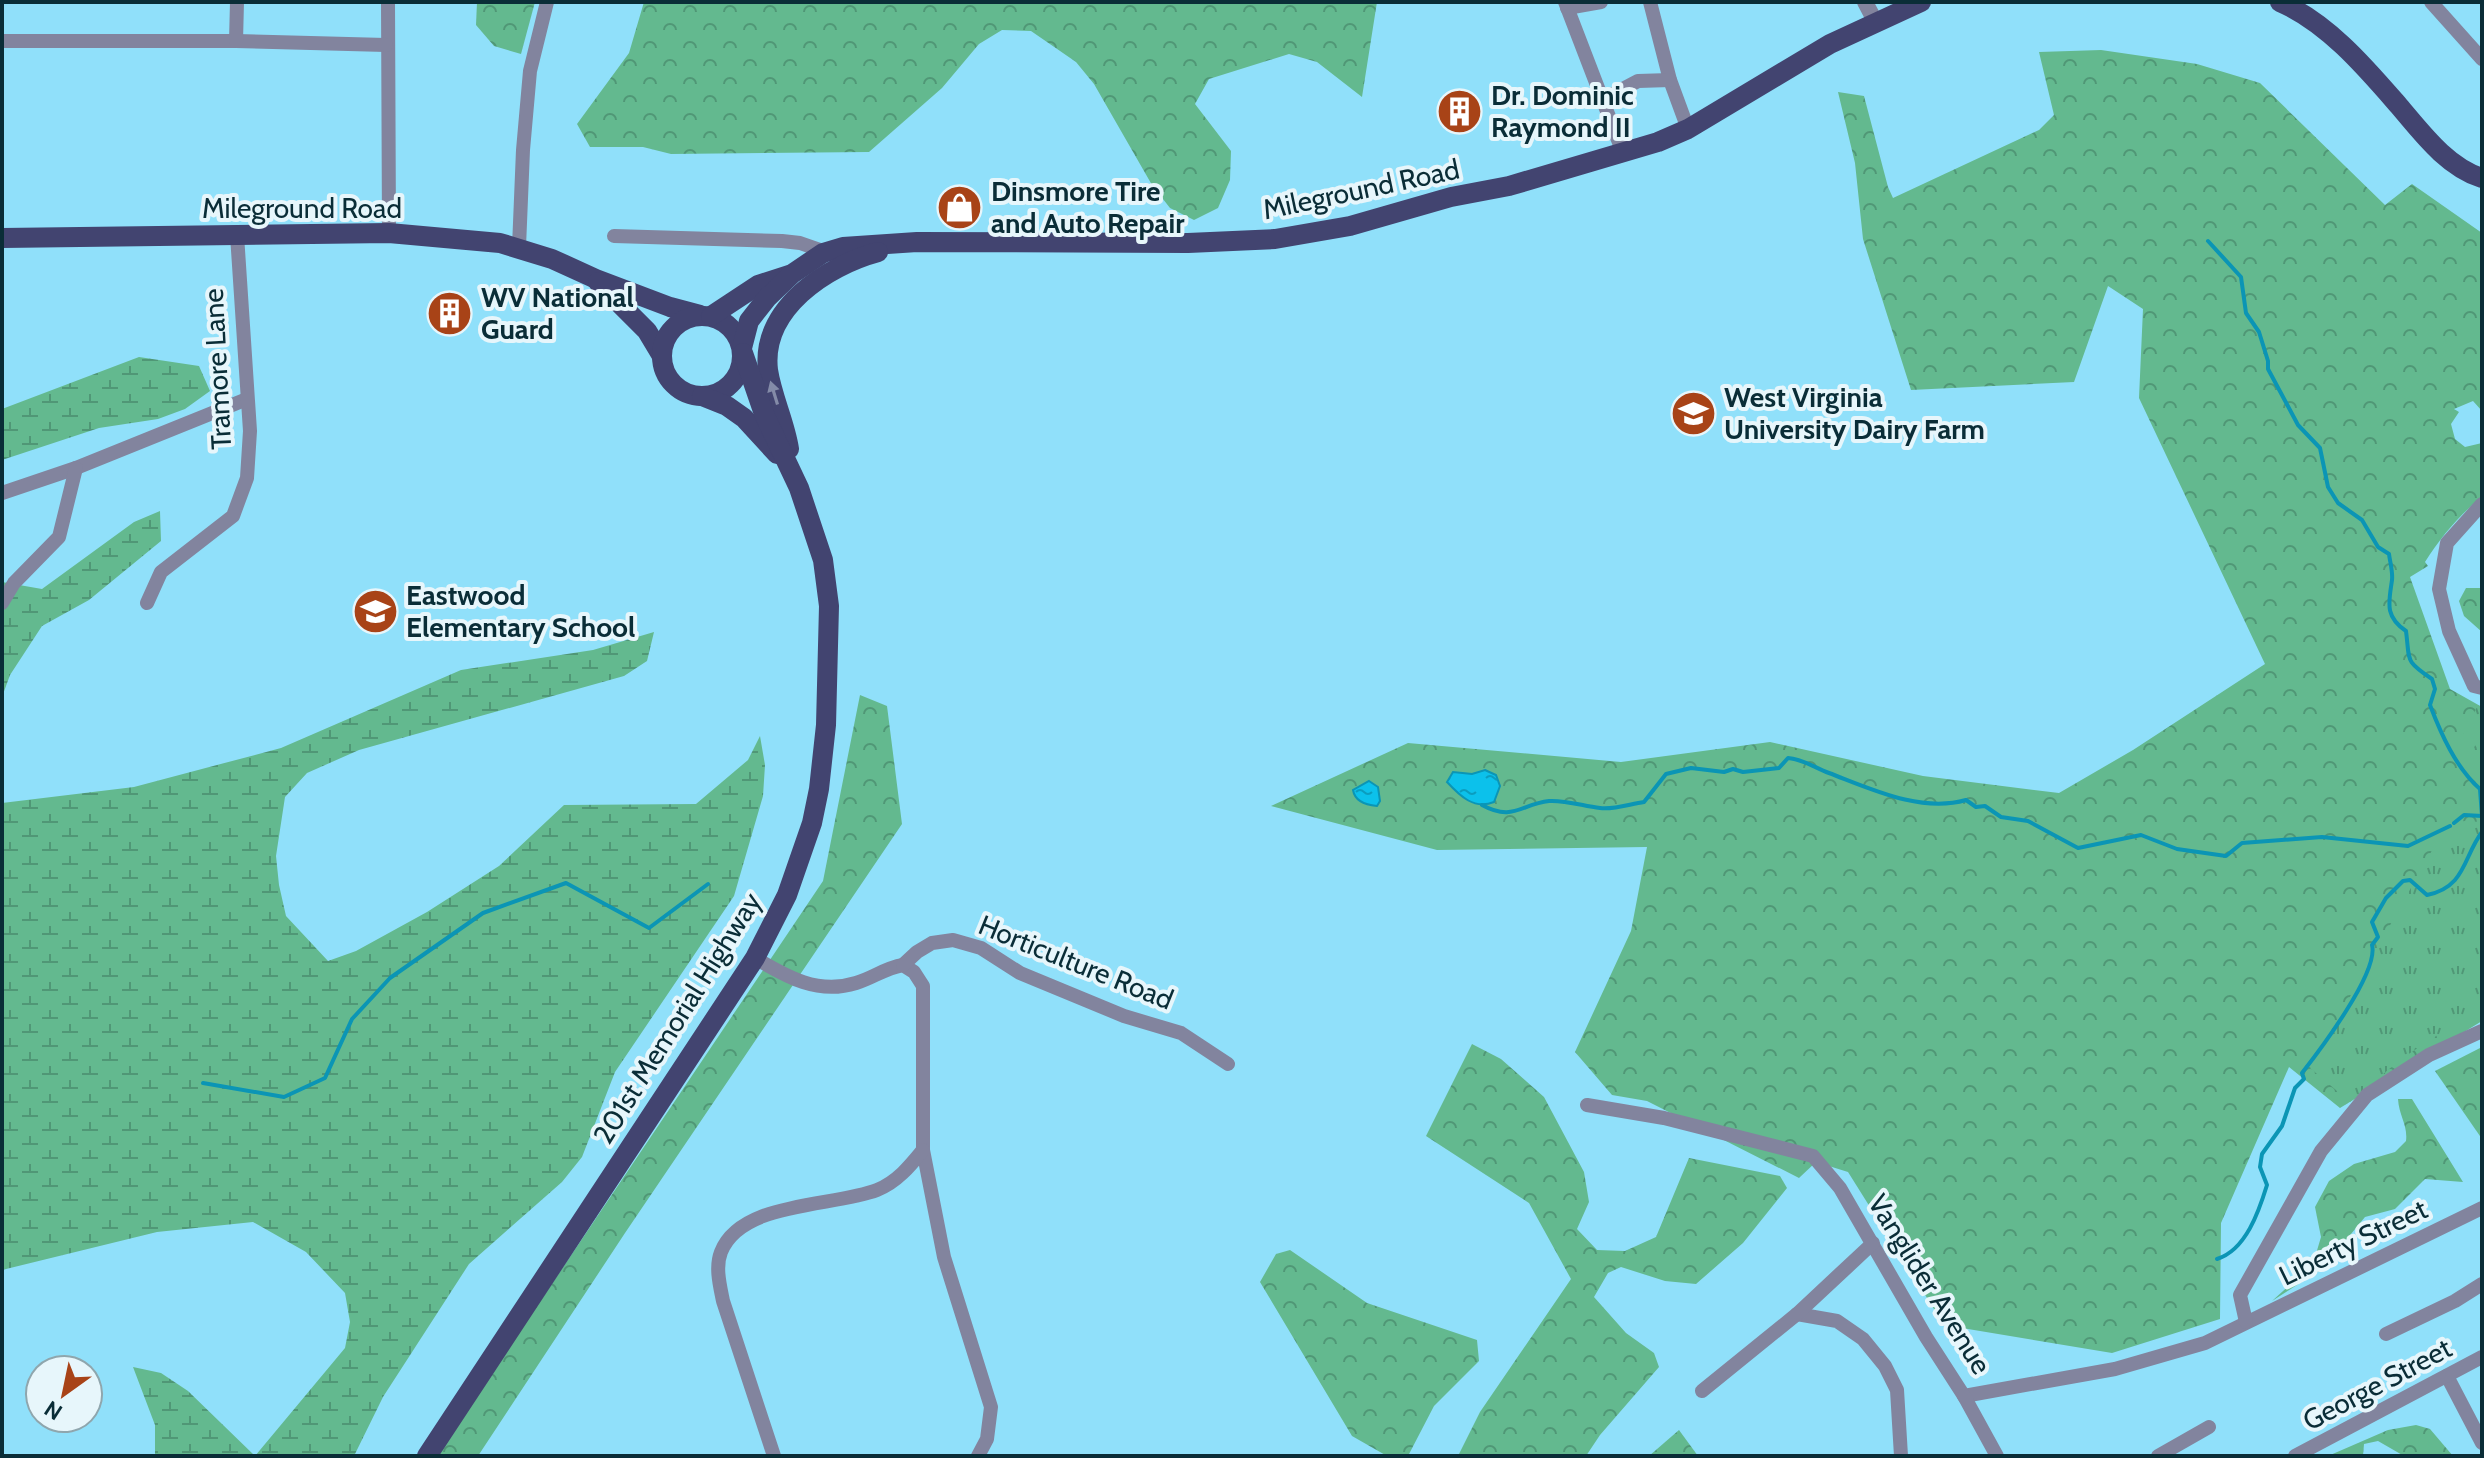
<svg xmlns="http://www.w3.org/2000/svg" width="2484" height="1458" font-family="Cabin,sans-serif">
<defs>
<pattern id="forest-crowns" width="20" height="18" patternUnits="userSpaceOnUse" patternTransform="scale(2)"><rect width="20" height="18" fill="#63b98f"/><path d="M2 6a3 3 0 1 1 6 0M12 15a3 3 0 1 1 6 0" fill="none" stroke="#509776"/></pattern>
<pattern id="wetland-marsh" width="20" height="14" patternUnits="userSpaceOnUse" patternTransform="scale(2)"><rect width="20" height="14" fill="#63b98f"/><path d="M1 5h8M5 5V1M11 12h8M15 12V8" fill="none" stroke="#509776"/></pattern>
<pattern id="park-tufts" width="24" height="20" patternUnits="userSpaceOnUse" patternTransform="scale(2)"><rect width="24" height="20" fill="#63b98f"/><path d="M3 7l-1-3M5 7V3M7 7l1-3M15 17l-1-3M17 17v-4M19 17l1-3" fill="none" stroke="#509776"/></pattern>
<pattern id="water-ripples" width="26" height="14" patternUnits="userSpaceOnUse" patternTransform="scale(2)"><rect width="26" height="14" fill="#0cc1eb"/><path d="M2 4q2-2 4 0t4 0M15 11q2-2 4 0t4 0" fill="none" stroke="#0a9dbf"/></pattern>
</defs>
<rect width="100%" height="100%" fill="#90e0fa"/>
<!-- forest -->
<g fill="url(#forest-crowns)">
<path d="M 477,2 L 535,2 L 521,54 L 494,46 L 476,25 Z"/>
<path d="M 644,2 L 1377,2 L 1362,97 L 1317,62 L 1289,54 L 1209,79 L 1195,104 L 1231,151 L 1230,180 L 1218,208 L 1194,220 L 1170,208 L 1152,185 L 1094,84 L 1076,62 L 1031,31 L 1002,30 L 979,44 L 942,88 L 869,152 L 671,154 L 643,147 L 590,147 L 577,124 L 629,53 Z"/>
<path d="M 2101,50 L 2197,64 L 2260,83 L 2385,205 L 2412,184 L 2482,233 L 2482,411 L 2473,401 L 2454,409 L 2459,412 L 2451,424 L 2455,439 L 2465,447 L 2482,443 L 2482,497 C 2459,515 2441,537 2425,562 L 2428,566 L 2410,577 L 2450,689 L 2482,707 L 2482,1021 L 2340,1108 L 2289,1067 L 2221,1223 L 2220,1319 L 2112,1353 L 1944,1325 L 1848,1172 L 1816,1162 L 1799,1178 L 1647,1101 L 1612,1095 L 1575,1052 L 1631,931 L 1647,847 L 1437,850 L 1271,806 L 1408,743 L 1621,762 L 1770,742 L 1923,776 L 2059,793 L 2133,750 L 2265,664 L 2139,398 L 2143,309 L 2108,286 L 2074,382 L 1911,390 L 1863,239 L 1855,163 L 1838,92 L 1864,96 L 1888,187 L 1893,198 L 2039,130 L 2054,115 L 2039,52 Z"/>
<path d="M 2466,588 L 2482,588 L 2482,632 L 2464,616 L 2459,601 Z"/>
<path d="M 860,695 L 887,706 L 902,824 L 625,1233 L 478,1456 L 436,1456 L 823,881 Z"/>
<path d="M 1472,1044 L 1501,1059 L 1544,1097 L 1584,1172 L 1589,1202 L 1577,1229 L 1597,1250 L 1625,1251 L 1656,1237 L 1689,1158 L 1780,1176 L 1787,1188 L 1743,1243 L 1696,1284 L 1665,1281 L 1621,1267 L 1608,1273 L 1594,1297 L 1626,1333 L 1654,1353 L 1659,1367 L 1600,1435 L 1586,1456 L 1458,1456 L 1480,1412 L 1571,1279 L 1529,1203 L 1426,1136 Z"/>
<path d="M 2482,1047 L 2482,1139 L 2435,1071 Z"/>
<path d="M 2398,1099 L 2412,1099 L 2463,1182 L 2425,1179 L 2395,1209 L 2365,1217 L 2346,1240 L 2346,1254 L 2272,1301 L 2313,1264 L 2321,1237 L 2315,1207 L 2329,1181 L 2354,1164 L 2395,1152 L 2406,1141 C 2408,1125 2399,1116 2398,1099 Z"/>
<path d="M 1290,1250 L 1367,1303 L 1477,1340 L 1479,1361 L 1434,1406 L 1408,1456 L 1387,1456 L 1352,1436 L 1260,1282 L 1276,1254 Z"/>
<path d="M 2416,1425 L 2430,1429 L 2453,1456 L 2404,1456 L 2378,1441 L 2364,1444 L 2363,1456 L 2328,1456 L 2388,1430 Z"/>
<path d="M 1679,1430 L 1698,1456 L 1649,1456 Z"/>
</g>
<!-- wetland -->
<g fill="url(#wetland-marsh)">
<path d="M 139,357 L 199,366 L 210,391 L 185,409 L 158,419 L 99,428 L 2,460 L 2,409 Z"/>
<path d="M 160,511 L 161,541 L 89,600 L 42,626 L 10,675 L 2,697 L 2,582 L 42,589 L 134,522 Z"/>
<path d="M 654,632 L 647,661 L 624,676 L 359,750 L 307,773 L 285,797 L 276,856 L 279,885 L 286,916 L 328,961 L 356,951 L 427,912 L 499,866 L 564,805 L 696,804 L 748,760 L 760,736 L 765,765 L 763,796 L 734,896 L 615,1072 L 582,1157 L 562,1182 L 469,1264 L 383,1397 L 354,1456 L 155,1456 L 155,1425 L 133,1367 L 161,1373 L 188,1391 L 255,1456 L 345,1348 L 350,1322 L 345,1293 L 306,1252 L 253,1222 L 157,1232 L 2,1270 L 2,803 L 134,787 L 281,748 L 461,670 L 593,650 Z"/>
</g>
<!-- park -->
<g fill="url(#park-tufts)">
<path d="M 2478,705 L 2482,708 L 2482,730 L 2473,750 L 2482,766 L 2482,793 L 2458,745 Z"/>
<path d="M 2464,821 L 2482,822 L 2482,1006 L 2401,1059 L 2350,1102 L 2310,1068 L 2444,829 Z"/>
</g>
<!-- water -->
<g fill="url(#water-ripples)" stroke="#0b95b5" stroke-width="2">
<path d="M 1485,770 L 1496,775 L 1500,786 L 1494,802 C 1474,810 1460,796 1447,782 L 1453,772 L 1472,774 Z"/>
<path d="M 1369,781 L 1378,787 L 1380,801 L 1377,806 C 1366,805 1355,802 1353,790 Z"/>
</g>
<g fill="none" stroke-linecap="round" stroke-linejoin="round">
<!-- stream -->
<g stroke="#0b95b5" stroke-width="4">
<path d="M 2208,241 L 2241,277 L 2246,313 L 2259,332 L 2268,361 L 2268,369 L 2298,425 L 2320,448 L 2328,487 L 2338,503 L 2362,520 L 2378,547 L 2389,554 C 2390,562 2393,572 2392,580 C 2389,602 2384,616 2406,631 C 2410,661 2404,660 2432,679 L 2435,689 L 2430,705 C 2441,734 2456,768 2480,789 L 2482,816 L 2464,815 L 2454,823"/>
<path d="M 1482,805 C 1513,822 1521,804 1549,801 C 1566,800 1583,806 1600,808 C 1613,810 1630,804 1644,802 L 1666,774 L 1691,768 L 1724,772 L 1733,769 L 1743,772 L 1779,768 L 1788,758 C 1803,759 1815,768 1829,773 C 1871,789 1921,813 1966,800 L 1976,807 L 1985,806 L 2001,817 L 2028,821 L 2078,848 L 2141,835 L 2177,849 L 2226,856 L 2242,843 L 2322,837 L 2408,846 L 2450,826"/>
<path d="M 203,1083 L 284,1097 L 325,1078 L 352,1019 L 390,978 L 483,913 L 566,883 L 649,928 L 708,884"/>
<path d="M 2217,1259 C 2246,1250 2259,1211 2267,1185 L 2260,1167 L 2262,1154 L 2282,1126 L 2295,1088 L 2304,1079 L 2302,1073 C 2320,1050 2379,972 2372,945 L 2378,937 L 2372,922 L 2386,898 L 2403,881 L 2410,880 L 2427,895 C 2466,887 2463,857 2482,832"/>
</g>
<!-- minor -->
<g stroke="#82849e" stroke-width="14">
<path d="M 388,2 L 389,233"/>
<path d="M 1565,2 L 1623,153"/>
<path d="M 1650,2 L 1670,80 L 1688,129"/>
<path d="M 2431,2 L 2482,59"/>
<path d="M 1567,8 L 1601,2"/>
<path d="M 2,41 L 236,41 L 386,45"/>
<path d="M 236,41 L 237,2"/>
<path d="M 1602,100 L 1638,81 L 1670,80"/>
<path d="M 614,236 L 782,241 L 800,243 L 826,252"/>
<path d="M 519,247 L 523,150 L 530,71 L 547,2"/>
<path d="M 2,493 L 76,468 L 247,399"/>
<path d="M 2482,504 L 2447,543 L 2439,589 L 2449,631 L 2474,686 L 2482,688"/>
<path d="M 2,603 L 14,583 L 59,537 L 76,468"/>
<path d="M 147,603 L 161,572 L 233,516 L 247,478 L 250,431 L 237,235"/>
<path d="M 755,958 C 787,977 818,995 856,983 C 873,978 885,968 903,965 L 914,972 L 923,986 L 923,1150 L 944,1257 L 991,1407 L 987,1439 L 978,1456"/>
<path d="M 903,965 L 917,952 L 932,943 L 953,940 L 981,948 L 1020,973 L 1124,1016 L 1181,1033 L 1228,1064"/>
<path d="M 1587,1105 L 1664,1118 L 1813,1156 L 1840,1188 L 1926,1337 L 1964,1396 L 2115,1369 L 2205,1343 L 2482,1208"/>
<path d="M 1797,1314 L 1837,1321 L 1863,1339 L 1885,1366 L 1897,1390 L 1901,1456"/>
<path d="M 2246,1322 L 2240,1295 L 2321,1151 L 2367,1095 L 2429,1055 L 2482,1031"/>
<path d="M 2386,1334 L 2455,1301 L 2482,1284"/>
<path d="M 2447,1376 L 2482,1443"/>
<path d="M 1702,1391 L 1797,1314 L 1873,1243"/>
<path d="M 1964,1396 L 1997,1456"/>
<path d="M 774,1456 L 723,1301 C 720,1286 715,1267 721,1252 C 741,1201 833,1207 877,1190 C 897,1182 910,1166 923,1150"/>
<path d="M 2158,1456 L 2209,1427"/>
<path d="M 2295,1456 L 2482,1357"/>
</g>
<!-- tertiary -->
<path stroke="#82849e" stroke-width="16" d="M 1865,2 L 1875,21"/>
<!-- primary -->
<g stroke="#424470" stroke-width="20">
<path d="M 2280,2 C 2328,23 2366,68 2399,106 C 2422,133 2447,167 2482,178"/>
<path d="M 2,238 L 389,233 L 500,243 L 552,259 L 596,279 L 670,307 L 700,315"/>
<path d="M 598,282 L 647,331 L 662,356"/>
<circle cx="702" cy="356" r="40"/>
<path d="M 711,316 L 758,285 L 789,275"/>
<path d="M 742,348 L 749,321 L 767,298 L 792,274 L 823,253 L 843,247 L 917,242 L 1188,243 L 1275,239 L 1350,226 L 1451,197 L 1509,186 L 1658,142 L 1688,129 L 1830,44 L 1921,2"/>
<path d="M 702,396 L 727,406 L 744,418 L 777,454"/>
<path d="M 789,449 C 785,422 772,397 768,370 C 761,309 826,266 878,252"/>
<path d="M 427,1456 L 755,958 L 787,895 L 812,823 L 819,789 L 826,725 L 829,606 L 823,560 L 799,488 L 764,414 L 743,353"/>
</g>
</g>
<!-- one-way arrows -->
<defs><path id="oneway-solid" d="M-6-.8H1V-3.2L6.5 0L1 3.2V.8H-6Z" transform="scale(2)"/></defs>
<use fill="#848ba8" href="#oneway-solid" transform="translate(774 393) rotate(-107)"/>
<!-- icons -->
<defs>
<symbol id="building-disc" viewBox="-11 -11 22 22"><circle r="9.5" fill="#a84317" stroke="#e7f6fb"/><path d="M-4-6H4V6H1V3H-1V6H-4ZM-2.5-4.3h1.7v1.8h-1.7ZM.8-4.3h1.7v1.8H.8ZM-2.5-1h1.7V.8h-1.7ZM.8-1h1.7V.8H.8Z" fill="#fff"/></symbol>
<symbol id="shop-disc" viewBox="-11 -11 22 22"><circle r="9.5" fill="#a84317" stroke="#e7f6fb"/><path d="M-5-2.5h2.3a2.7 3.5 0 0 1 5.4 0H5L5.5 6h-11ZM-1.5-2.5h3a1.5 2.3 0 0 0-3 0Z" fill="#fff"/></symbol>
<symbol id="university-disc" viewBox="-11 -11 22 22"><circle r="9.5" fill="#a84317" stroke="#e7f6fb"/><path d="M0-5L7-2L0 1L-7-2ZM-4 1L0 2.5L4 1V4Q0 6-4 4Z" fill="#fff"/></symbol>
<symbol id="school-disc" viewBox="-11 -11 22 22"><circle r="9.5" fill="#a84317" stroke="#e7f6fb"/><path d="M0-5L7-2L0 1L-7-2ZM-4 1L0 2.5L4 1V4Q0 6-4 4Z" fill="#fff"/></symbol>
</defs>
<g fill-rule="evenodd">
<use href="#building-disc" x="1434" y="86" width="51" height="51"/>
<use href="#shop-disc" x="934" y="182" width="51" height="51"/>
<use href="#building-disc" x="424" y="288" width="51" height="51"/>
<use href="#university-disc" x="1668" y="388" width="51" height="51"/>
<use href="#school-disc" x="350" y="586" width="51" height="51"/>
</g>
<g text-anchor="middle" stroke-width="8" stroke-linejoin="round" paint-order="stroke">
<!-- poi labels -->
<g font-size="28" font-weight="bold" fill="#0a2d37" stroke="#e7f6fb" text-anchor="start">
<text x="1491" y="105">Dr. Dominic<tspan x="1491" dy="32">Raymond II</tspan></text>
<text x="991" y="201">Dinsmore Tire<tspan x="991" dy="32">and Auto Repair</tspan></text>
<text x="481" y="307">WV National<tspan x="481" dy="32">Guard</tspan></text>
<text x="1724" y="407">West Virginia<tspan x="1724" dy="32">University Dairy Farm</tspan></text>
<text x="406" y="605">Eastwood<tspan x="406" dy="32">Elementary School</tspan></text>
</g>
<!-- street labels -->
<g font-size="28" fill="#0a2d37" stroke="#e7f6fb">
<text transform="translate(1361 189) rotate(-12)" y="10">Mileground Road</text>
<text x="302" y="218">Mileground Road</text>
<text transform="translate(217 369) rotate(-93)" y="10">Tramore Lane</text>
<text transform="translate(1076 962) rotate(22)" y="10">Horticulture Road</text>
<text transform="translate(677 1018) rotate(-58)" y="10">201st Memorial Highway</text>
<text transform="translate(2353 1242) rotate(-26)" y="10">Liberty Street</text>
<text transform="translate(1930 1284) rotate(58)" y="10">Vanglider Avenue</text>
<text transform="translate(2377 1384) rotate(-28)" y="10">George Street</text>
</g>
</g>
<!-- border -->
<rect width="2484" height="1458" fill="none" stroke="#0a2d37" stroke-width="8"/>
<!-- north arrow -->
<g transform="translate(64 1394) rotate(213)"><circle r="38" fill="#e7f6fb" stroke="#8fa6ad" stroke-width="2"/>
<path d="M0-6L14 30L0 20L-14 30Z" fill="#a84317"/>
<text y="-12" font-size="22" font-weight="bold" text-anchor="middle" fill="#0a2d37">N</text>
</g>
</svg>
